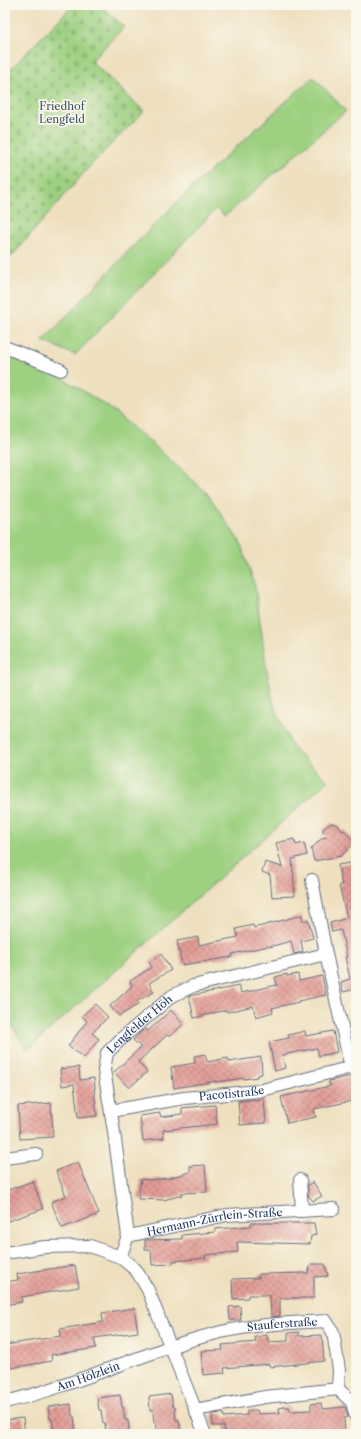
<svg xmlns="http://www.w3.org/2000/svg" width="361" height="1439" font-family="'Libre Caslon Text',serif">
<defs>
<pattern id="cemetery-stones" width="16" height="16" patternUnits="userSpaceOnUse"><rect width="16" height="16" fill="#9dd080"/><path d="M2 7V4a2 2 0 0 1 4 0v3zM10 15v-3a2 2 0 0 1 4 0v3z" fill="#87b371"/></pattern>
<pattern id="building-cross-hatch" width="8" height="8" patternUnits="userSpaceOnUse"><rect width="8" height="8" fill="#e39c96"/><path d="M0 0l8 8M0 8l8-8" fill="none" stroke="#b7807e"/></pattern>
</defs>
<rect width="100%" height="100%" fill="#fbf7ec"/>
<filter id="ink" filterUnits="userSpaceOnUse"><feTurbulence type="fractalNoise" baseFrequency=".025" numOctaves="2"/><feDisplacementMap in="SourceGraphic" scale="8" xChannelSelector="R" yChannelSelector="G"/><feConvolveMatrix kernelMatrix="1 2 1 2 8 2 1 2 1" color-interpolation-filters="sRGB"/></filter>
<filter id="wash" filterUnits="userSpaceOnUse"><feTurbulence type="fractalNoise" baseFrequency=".012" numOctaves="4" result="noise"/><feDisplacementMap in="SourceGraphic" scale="16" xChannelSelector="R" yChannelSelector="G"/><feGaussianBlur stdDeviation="0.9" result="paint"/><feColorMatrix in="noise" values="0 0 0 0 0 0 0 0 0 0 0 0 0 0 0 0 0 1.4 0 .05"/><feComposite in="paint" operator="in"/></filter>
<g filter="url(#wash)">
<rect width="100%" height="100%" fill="#eee0bf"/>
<!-- grass -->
<g fill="#9dd080" stroke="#5c806f">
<path d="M 313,77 L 346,111 L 225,216 L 216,209 L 75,355 L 43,341 L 137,242 L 190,189 Z"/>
<path d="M 5,352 L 56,374 L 107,406 L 147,439 L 207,493 L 240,542 L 255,586 L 267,671 L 274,705 L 292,747 L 328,781 L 27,1050 L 5,1014 Z"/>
</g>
<!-- cemetery -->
<path fill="url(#cemetery-stones)" stroke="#5c806f" d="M 73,5 L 100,5 L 124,27 L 93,59 L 93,63 L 144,111 L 90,166 L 5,264 L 5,75 Z"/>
<g id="blocks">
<!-- building -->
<g fill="url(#building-cross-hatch)">
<path d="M 331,823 L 338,825 L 341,830 L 345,831 L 355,843 L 341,856 L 314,861 L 311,849 L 322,838 L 327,837 L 323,833 L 323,829 Z"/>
<path d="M 294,839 L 296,845 L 304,843 L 307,855 L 292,859 L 295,896 L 272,897 L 270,875 L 262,872 L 265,862 L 282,867 L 276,843 Z"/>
<path d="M 356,862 L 356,989 L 343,992 L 341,982 L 350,979 L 345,957 L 347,957 L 341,930 L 332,932 L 330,923 L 347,918 L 339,885 L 342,885 L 338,865 Z"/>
<path d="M 302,915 L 303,921 L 308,920 L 313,938 L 301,941 L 303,952 L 294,954 L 291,941 L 269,947 L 268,946 L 232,954 L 232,957 L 182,965 L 177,941 L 198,937 L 199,945 L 238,937 L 236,929 L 253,925 L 254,928 Z"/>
<path d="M 161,954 L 171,970 L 149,983 L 154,992 L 137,1001 L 139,1004 L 119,1016 L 110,1006 L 132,986 L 130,981 L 152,967 L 149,962 Z"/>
<path d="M 287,974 L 287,976 L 298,974 L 299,981 L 322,976 L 326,995 L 298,1001 L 299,1002 L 272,1008 L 273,1012 L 256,1017 L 253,1006 L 227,1012 L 226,1010 L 194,1018 L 189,996 L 239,986 L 241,993 L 277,985 L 275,977 Z"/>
<path d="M 95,1004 L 108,1017 L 92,1033 L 99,1039 L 84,1058 L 68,1046 L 87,1021 L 82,1016 Z"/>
<path d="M 171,1010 L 183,1024 L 173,1034 L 169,1036 L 167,1035 L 138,1062 L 147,1072 L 129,1088 L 114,1072 L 141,1047 L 133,1040 L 145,1028 L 148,1031 Z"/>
<path d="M 305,1031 L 306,1036 L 333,1031 L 337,1052 L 319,1056 L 317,1048 L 282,1055 L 285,1068 L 275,1071 L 269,1042 L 289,1038 L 288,1035 Z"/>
<path d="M 205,1054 L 207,1062 L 228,1058 L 229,1062 L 261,1057 L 262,1074 L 257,1075 L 257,1077 L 244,1079 L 244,1078 L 216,1082 L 216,1081 L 174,1088 L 171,1067 L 195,1063 L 194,1056 Z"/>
<path d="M 79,1067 L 80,1080 L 94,1078 L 95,1089 L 94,1089 L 97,1116 L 78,1118 L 74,1084 L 62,1086 L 60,1069 Z"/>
<path d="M 356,1075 L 356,1100 L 314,1109 L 316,1117 L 287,1123 L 281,1097 L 330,1086 L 329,1081 Z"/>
<path d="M 264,1099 L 266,1123 L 240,1125 L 238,1101 Z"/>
<path d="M 51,1103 L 53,1137 L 20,1139 L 18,1106 Z"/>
<path d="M 215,1105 L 217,1124 L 163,1130 L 164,1138 L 143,1141 L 140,1116 L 160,1113 L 161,1117 L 182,1114 L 182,1108 Z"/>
<path d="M 78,1162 L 99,1214 L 62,1228 L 51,1202 L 66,1196 L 56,1171 Z"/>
<path d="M 205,1165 L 207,1192 L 181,1193 L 182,1195 L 164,1200 L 138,1199 L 141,1179 L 150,1180 L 169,1178 L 190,1172 L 190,1166 Z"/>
<path d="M 33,1181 L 43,1209 L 5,1222 L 5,1191 Z"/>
<path d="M 313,1182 L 322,1196 L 313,1201 L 308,1195 L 308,1185 Z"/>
<path d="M 251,1223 L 314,1223 L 316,1235 L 311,1236 L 310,1244 L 237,1242 L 238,1252 L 205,1255 L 206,1258 L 173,1261 L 173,1264 L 152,1265 L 151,1250 L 145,1250 L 145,1240 L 182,1239 L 182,1235 L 215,1232 L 215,1229 L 251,1226 Z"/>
<path d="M 311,1264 L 325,1264 L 328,1276 L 314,1277 L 314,1298 L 280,1298 L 280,1316 L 271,1317 L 270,1295 L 248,1295 L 248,1298 L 233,1299 L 232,1279 L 259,1278 L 259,1274 L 308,1273 Z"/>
<path d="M 75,1265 L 79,1287 L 21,1297 L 22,1302 L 5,1305 L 5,1282 L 18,1280 L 17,1274 Z"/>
<path d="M 240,1306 L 241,1320 L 230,1320 L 229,1307 Z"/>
<path d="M 134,1308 L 138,1332 L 94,1338 L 96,1348 L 51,1355 L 52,1361 L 5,1369 L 5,1345 L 61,1336 L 60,1329 L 103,1322 L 102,1313 Z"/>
<path d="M 299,1332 L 299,1336 L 322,1335 L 324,1361 L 270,1367 L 269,1364 L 224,1368 L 225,1373 L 203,1375 L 201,1351 L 223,1350 L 222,1345 L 256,1342 L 255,1337 L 267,1335 L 268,1342 L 288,1341 L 288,1333 Z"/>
<path d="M 171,1394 L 173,1407 L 175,1407 L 176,1420 L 179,1420 L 181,1432 L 158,1434 L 156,1423 L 154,1423 L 153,1410 L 150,1410 L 149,1397 Z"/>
<path d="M 120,1395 L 122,1407 L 123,1407 L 125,1420 L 128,1420 L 129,1432 L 106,1434 L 105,1423 L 103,1423 L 101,1410 L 99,1410 L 97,1398 Z"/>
<path d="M 321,1403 L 322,1409 L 345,1407 L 348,1417 L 344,1418 L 345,1431 L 314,1434 L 225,1434 L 224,1426 L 213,1426 L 212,1414 L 223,1413 L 224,1417 L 247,1415 L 247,1411 L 257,1410 L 258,1414 L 280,1413 L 279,1408 L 284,1407 L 289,1407 L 290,1411 L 311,1410 L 311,1404 Z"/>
<path d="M 71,1404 L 72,1416 L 74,1416 L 76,1434 L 56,1434 L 56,1432 L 54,1432 L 52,1419 L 50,1419 L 48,1407 Z"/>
<path d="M 23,1418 L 25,1434 L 5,1434 L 5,1420 Z"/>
</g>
</g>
</g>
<g filter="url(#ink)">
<use href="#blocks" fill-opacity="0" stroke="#656d80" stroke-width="1"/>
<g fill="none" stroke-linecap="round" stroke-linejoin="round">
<defs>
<g id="street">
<path d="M 5,347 L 61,370"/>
<path d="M 312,880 L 326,954 L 351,1068"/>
<path id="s1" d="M 111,1111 L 184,1098 L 258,1091 L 356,1066"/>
<path d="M 5,1158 L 36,1154"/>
<path d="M 300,1180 L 302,1211"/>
<path id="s2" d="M 128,1236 L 227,1215 L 334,1209"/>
<path d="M 5,1253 L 45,1247 L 90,1246 L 120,1257 L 136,1270 L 148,1290 L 205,1434"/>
<path id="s3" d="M 120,1257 L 128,1236 L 113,1125 L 104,1070 L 107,1053 L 122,1038 L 172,996 L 193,986 L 326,954"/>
<path d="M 338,1389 L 352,1402 L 356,1417"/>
<path id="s4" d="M 5,1402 C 79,1385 147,1350 221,1332 C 256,1324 291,1323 326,1321 L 333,1332 L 339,1370 L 338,1389 L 265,1397 L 195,1410"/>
</g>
</defs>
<!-- street casing -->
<use href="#street" stroke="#656d80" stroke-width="14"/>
<!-- street -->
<use href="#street" stroke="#fff" stroke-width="12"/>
</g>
</g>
<g text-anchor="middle" stroke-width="3.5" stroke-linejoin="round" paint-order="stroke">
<!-- park labels -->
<g font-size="11" fill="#3c5766" stroke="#fbf7ec">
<text x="62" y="110">Friedhof<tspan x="62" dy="13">Lengfeld</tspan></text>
</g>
<!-- street labels -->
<g font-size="11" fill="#1b2f5e" stroke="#fbf7ec">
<text dy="4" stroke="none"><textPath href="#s3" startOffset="251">Lengfelder Höh</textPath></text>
<text dy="4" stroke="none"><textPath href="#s1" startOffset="122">Pacotistraße</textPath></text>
<text dy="4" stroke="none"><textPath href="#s2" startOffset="88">Hermann-Zürrlein-Straße</textPath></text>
<text dy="4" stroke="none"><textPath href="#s4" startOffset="289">Stauferstraße</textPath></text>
<text dy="4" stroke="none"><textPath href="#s4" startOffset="87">Am Hölzlein</textPath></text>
</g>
</g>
<!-- margin -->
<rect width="361" height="1439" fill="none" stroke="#fbf7ec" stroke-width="20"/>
</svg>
